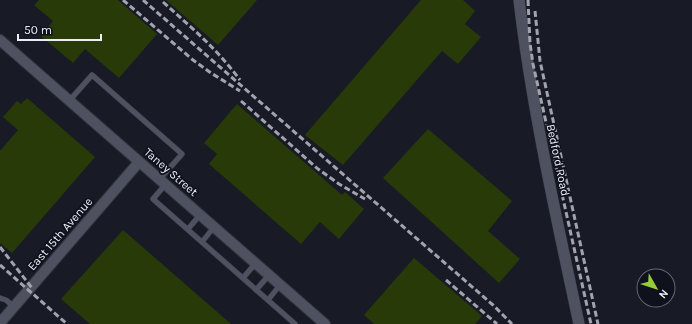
<svg xmlns="http://www.w3.org/2000/svg" width="692" height="324" font-family="Karla,sans-serif">
<rect width="100%" height="100%" fill="#181a26"/>
<!-- building -->
<g fill="#283a07">
<path d="M 39,0 L 118,0 L 157,34 L 119,78 L 85,49 L 73,63 L 41,36 L 53,21 L 34,5 Z"/>
<path d="M 166,0 L 257,0 L 218,45 Z"/>
<path d="M 421,0 L 463,0 L 475,11 L 465,24 L 481,37 L 458,64 L 442,51 L 343,165 L 305,135 Z"/>
<path d="M 27,98 L 95,157 L 12,253 L 0,243 L 0,151 L 18,130 L 3,117 L 17,101 L 21,104 Z"/>
<path d="M 237,104 L 342,195 L 345,192 L 364,209 L 339,239 L 320,222 L 301,244 L 209,164 L 217,154 L 204,143 Z"/>
<path d="M 428,129 L 512,201 L 488,231 L 520,259 L 499,283 L 383,178 Z"/>
<path d="M 123,230 L 231,324 L 90,324 L 61,299 Z"/>
<path d="M 414,258 L 482,316 L 475,324 L 374,324 L 364,315 Z"/>
</g>
<g fill="none" stroke-linecap="round" stroke-linejoin="round">
<defs>
<g id="service">
<path d="M 69,101 L 92,75 L 182,154 L 159,180"/>
<path d="M 165,185 L 153,199 L 295,324"/>
<path d="M 188,229 L 200,215"/>
<path d="M 202,242 L 214,227"/>
<path d="M 243,278 L 255,264"/>
<path d="M 256,290 L 269,275"/>
<path d="M 0,298 L 6,300 L 14,307"/>
<path d="M 268,300 L 280,285"/>
</g>
<g id="minor">
<path d="M 0,40 L 325,324"/>
<path d="M 0,323 L 139,162"/>
</g>
<path id="tertiary" d="M 519,0 C 532,109 556,216 579,324"/>
</defs>
<!-- service casing -->
<use href="#service" stroke="#32343d" stroke-width="6"/>
<!-- minor casing -->
<use href="#minor" stroke="#32343d" stroke-width="12"/>
<!-- tertiary casing -->
<use href="#tertiary" stroke="#32343d" stroke-width="12"/>
<!-- service -->
<use href="#service" stroke="#4e515f" stroke-width="5"/>
<!-- minor -->
<use href="#minor" stroke="#4e515f" stroke-width="10"/>
<!-- tertiary -->
<use href="#tertiary" stroke="#4e515f" stroke-width="11"/>
<!-- rail -->
<g stroke="#a1a3ad" stroke-width="3" stroke-dasharray="6 3" stroke-linecap="butt">
<path d="M 123,0 L 193,60 L 211,73 L 240,91"/>
<path d="M 143,0 L 493,305 L 512,324"/>
<path d="M 528,0 L 530,43 L 533,64 L 591,324"/>
<path d="M 163,2 C 192,28 217,49 240,80"/>
<path d="M 535,11 L 540,61 L 598,324"/>
<path d="M 241,101 L 318,169 L 339,184 L 365,199"/>
<path d="M 0,247 L 32,288"/>
<path d="M 0,265 L 67,324"/>
<path d="M 446,280 L 497,324"/>
</g>
</g>
<g text-anchor="middle" stroke-width="3.5" stroke-linejoin="round" paint-order="stroke">
<!-- street labels -->
<g font-size="12" fill="#eceef7" stroke="#0f111c">
<text transform="translate(558 160) rotate(78)" y="4">Bedford Road</text>
<text transform="translate(171 172) rotate(41)" y="4">Taney Street</text>
<text transform="translate(60 234) rotate(-49)" y="4">East 15th Avenue</text>
</g>
</g>
<!-- north arrow -->
<g transform="translate(656 288) rotate(129)"><circle r="19" fill="#0f111c" stroke="#676974"/>
<path d="M0-3L7 15L0 10L-7 15Z" fill="#96cc39"/>
<text y="-6" font-size="11" font-weight="bold" text-anchor="middle" fill="#eceef7">N</text>
</g>
<!-- scale -->
<path d="M18 34v6h83v-6" fill="none" stroke="#eceef7" stroke-width="2"/>
<text x="24" y="34" font-size="12" fill="#eceef7" stroke="#0f111c" stroke-width="3" paint-order="stroke">50 m</text>
</svg>
